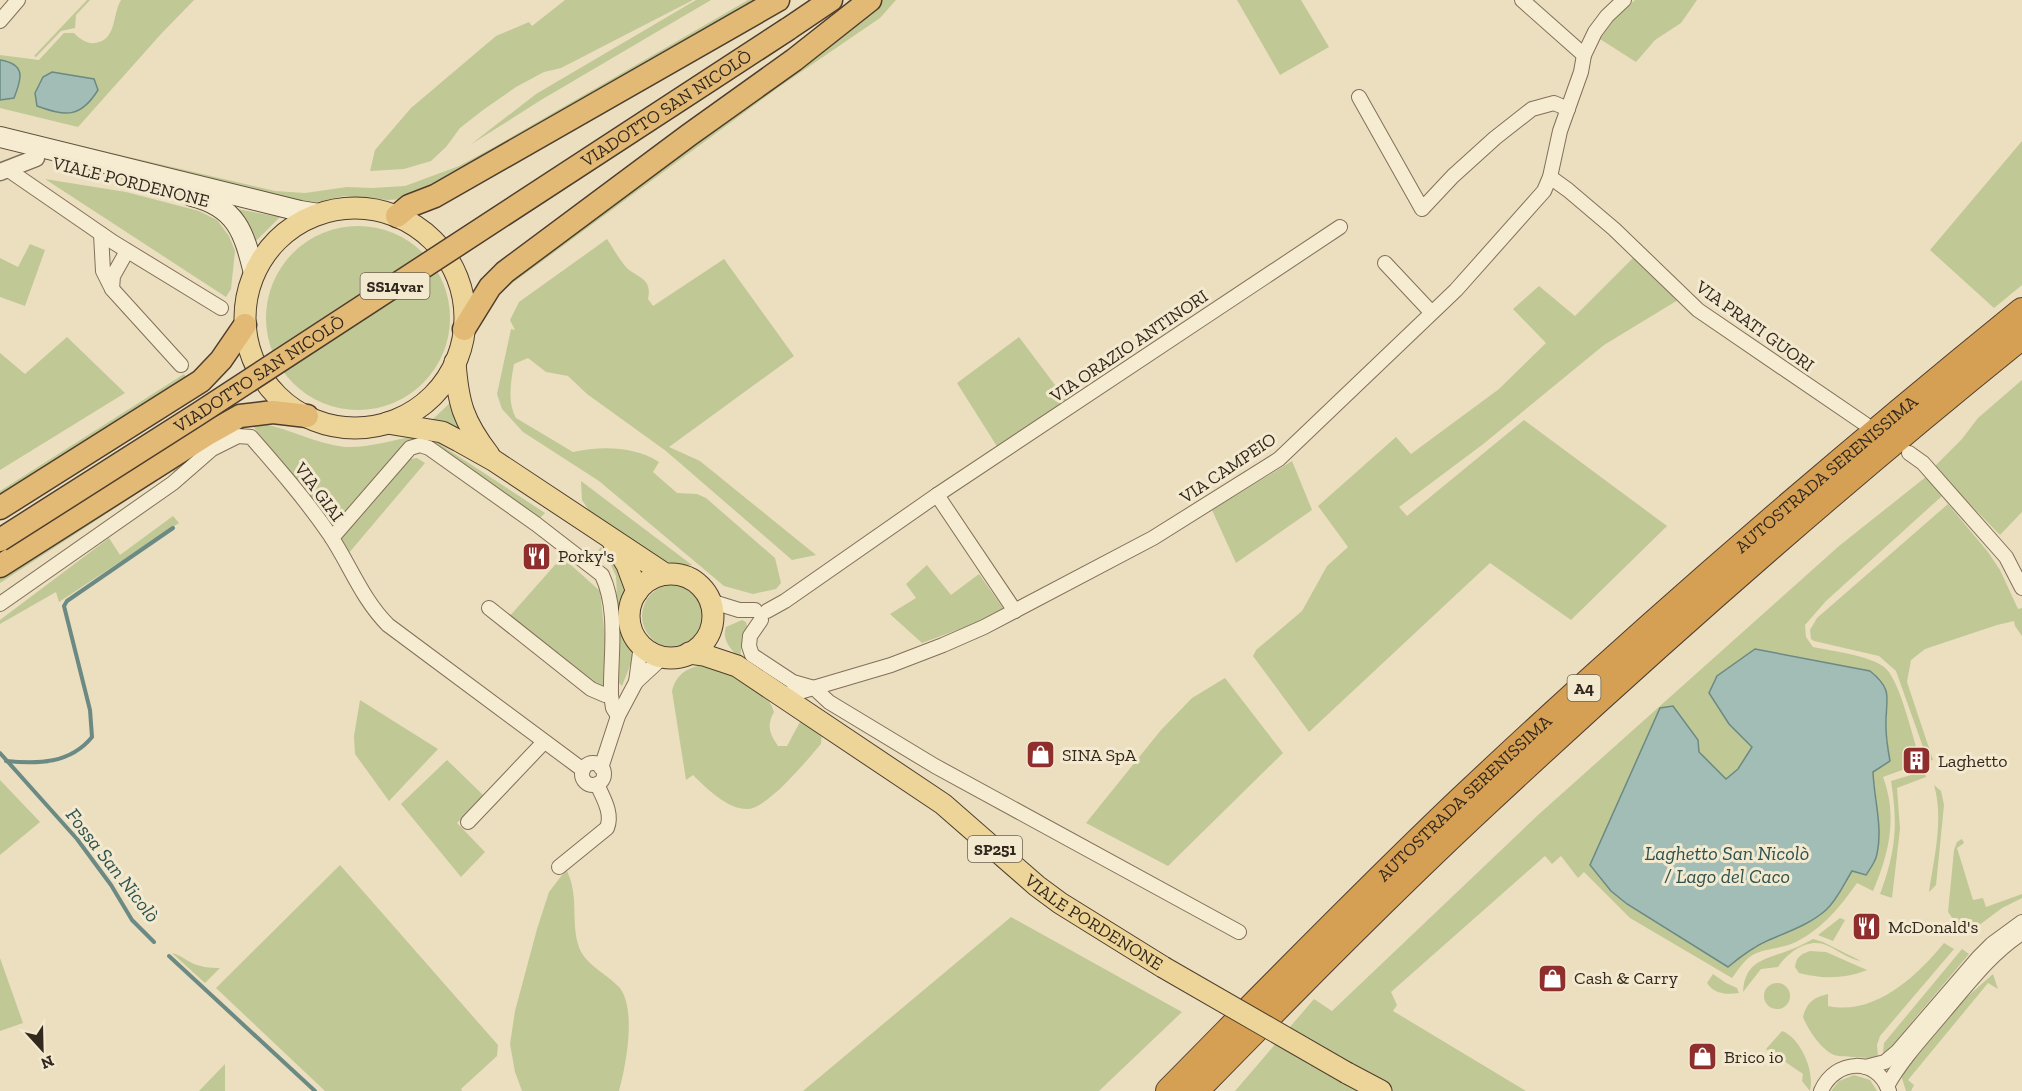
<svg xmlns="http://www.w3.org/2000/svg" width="2022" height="1091" font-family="'Zilla Slab',serif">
<rect width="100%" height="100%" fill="#ebdfc0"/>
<!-- green -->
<g fill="#c0c895" fill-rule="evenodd">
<path d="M 87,0 L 90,0 L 76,15 L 75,28 L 61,31 L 36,57 L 34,56 Z"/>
<path d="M 121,0 L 194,0 L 161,34 L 78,127 L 0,108 L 0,55 L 39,60 L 64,33 L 74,33 C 80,39 86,44 95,43 C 117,40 112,15 121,0 Z"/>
<path d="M 565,0 L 693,0 L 561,68 L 544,72 L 516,87 L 483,110 L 460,128 L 446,147 L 431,161 L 404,169 L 370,171 L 375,150 L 411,108 L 496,36 L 529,22 L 532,26 Z"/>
<path d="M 696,0 L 711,0 L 541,100 L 470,145 L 536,94 Z"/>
<path d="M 748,0 L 763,0 L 460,172 L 404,199 L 388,200 L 344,196 L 309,204 L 0,132 L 0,127 L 275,191 L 305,193 L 347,187 L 372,188 L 405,186 L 459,166 L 496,146 Z"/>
<path d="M 882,0 L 896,0 L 880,18 L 779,87 L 488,301 L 498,289 L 869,12 Z"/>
<path d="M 1237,0 L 1301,0 L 1329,47 L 1280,75 Z"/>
<path d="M 1635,0 L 1697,0 L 1681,23 L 1655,40 L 1636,62 L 1600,39 L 1614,19 Z"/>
<path d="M 2022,141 L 2022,285 L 1994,308 L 1930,250 Z"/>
<path d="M 45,179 L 126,192 L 199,211 L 217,220 L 229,236 L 235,251 L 231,289 L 226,297 Z"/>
<path d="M 232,208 L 280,217 L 253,244 Z"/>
<circle cx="358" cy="318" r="92"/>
<path d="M 607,239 C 613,248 619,259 626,267 C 636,278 653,277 648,299 L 653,306 L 724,259 L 794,356 L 669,447 L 700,461 L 816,555 L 792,560 L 666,451 L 587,394 L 568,376 L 546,372 L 528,358 L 514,364 C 511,381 507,402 516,418 L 573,452 C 601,446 634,446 659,462 L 653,472 L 677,493 L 697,494 L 706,498 L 775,558 L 781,583 L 776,589 L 753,594 L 724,586 L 599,481 L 523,432 L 502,409 L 497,394 L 511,329 L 515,330 L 510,320 L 519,302 Z"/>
<path d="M 30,244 L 45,250 L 25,306 L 0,297 L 0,258 L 18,267 Z"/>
<path d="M 1634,257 L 1678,300 L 1604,345 L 1482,445 L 1399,507 L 1407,516 L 1524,420 L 1667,526 L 1571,620 L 1490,563 L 1309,732 L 1253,656 L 1256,650 L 1302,611 L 1327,566 L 1348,547 L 1318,506 L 1396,437 L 1411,454 L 1499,389 L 1546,343 L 1513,309 L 1539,286 L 1575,316 Z"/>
<path d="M 67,337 L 125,393 L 0,470 L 0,353 L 25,374 Z"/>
<path d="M 1019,337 L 1067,401 L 998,448 L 957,383 Z"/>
<path d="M 184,374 L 188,380 L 0,498 L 0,491 Z"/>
<path d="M 2022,380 L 2022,512 L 2000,535 L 1934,467 L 1962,439 L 1978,418 Z"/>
<path d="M 454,399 L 465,436 L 432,420 Z"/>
<path d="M 263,424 C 291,429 316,444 345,447 C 368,448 393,440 415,436 L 337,523 L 330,524 L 252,425 Z"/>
<path d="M 427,443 L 438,443 L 545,513 L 540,518 Z"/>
<path d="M 192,456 L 178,473 L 172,471 L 0,583 L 0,575 Z"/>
<path d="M 417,458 L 425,463 L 348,554 L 340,540 L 406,463 L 410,459 Z"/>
<path d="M 1292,461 L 1312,510 L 1236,563 L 1212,510 Z"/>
<path d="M 1927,476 L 1942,496 L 1826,601 L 1805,625 L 1806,637 L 1813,647 C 1832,651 1868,655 1884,667 C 1899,677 1913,738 1919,757 L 1914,758 L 1916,765 L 1883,777 C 1898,817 1889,853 1873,891 L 1857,883 C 1840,907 1823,928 1796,942 C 1782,949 1763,948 1751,956 C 1743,962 1738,970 1732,978 L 1630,918 L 1584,872 L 1578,878 L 1561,856 L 1552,864 L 1545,856 L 1391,992 L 1397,1005 L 1393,1011 L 1526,1091 L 1235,1091 L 1314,999 L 1332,1011 L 1538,815 L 1839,546 ZM 1888,698 L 1886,727 L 1889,755 L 1869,767 C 1877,775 1880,840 1877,854 C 1875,861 1870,868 1866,875 L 1852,871 C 1845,884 1837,900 1826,910 C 1799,934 1762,939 1734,961 L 1673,706 L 1698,740 L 1699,752 L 1726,780 L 1738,769 L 1752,747 L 1743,737 Z"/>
<path d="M 581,481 L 692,565 C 658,569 617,530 590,512 L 582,500 Z"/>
<path d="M 1948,504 L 1988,552 L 2000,570 L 2018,609 L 2022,608 L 2022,636 L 2015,626 L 2014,621 L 1997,625 L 1925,649 L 1911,660 L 1907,682 L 1933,760 L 1928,761 L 1896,671 L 1879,656 L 1814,641 L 1811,639 L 1810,630 L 1817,618 Z"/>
<path d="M 173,516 L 179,523 L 59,602 L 56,592 L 0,624 L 0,620 L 109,538 L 120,555 Z"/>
<path d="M 601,547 L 608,554 L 627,584 L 622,621 L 633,650 L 633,658 L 622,686 L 618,682 L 620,654 L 616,576 L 609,561 L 598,551 Z"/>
<path d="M 562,557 L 600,591 L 605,637 L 603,689 L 545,643 L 542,645 L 508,618 Z"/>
<path d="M 927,565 L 951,595 L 979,574 L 1006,612 L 922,643 L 890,614 L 916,598 L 906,584 Z"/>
<circle cx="673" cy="616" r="31"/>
<path d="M 742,620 L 746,622 C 750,633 739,644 741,656 L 786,685 L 785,686 C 768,676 716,652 726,627 Z"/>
<path d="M 708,664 C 730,674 767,686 774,712 C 766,726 770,734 778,746 L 787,746 L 801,720 L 822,732 L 821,744 C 808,759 768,808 748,809 C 728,810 706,788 693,775 L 686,780 L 672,691 C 677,672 689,667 708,664 Z"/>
<path d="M 1225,678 L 1283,753 L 1168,866 L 1086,823 L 1161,730 L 1192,698 Z"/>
<path d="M 360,700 L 438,749 L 389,801 L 355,754 L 354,736 Z"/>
<path d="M 447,760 L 484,796 L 457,823 L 485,852 L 461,877 L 401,804 Z"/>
<path d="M 1924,771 L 1926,777 L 1897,788 L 1900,829 L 1892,898 L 1880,894 C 1896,851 1898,826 1891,781 Z"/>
<path d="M 0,780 L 40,822 L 0,855 Z"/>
<path d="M 1934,785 L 1941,791 L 1944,805 L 1936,885 L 1929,892 C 1934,858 1944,819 1934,785 Z"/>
<path d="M 1962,839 L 1964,843 L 1957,848 L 1973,900 L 1983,898 L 1986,907 L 2022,894 L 2022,898 L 2002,908 L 1974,929 C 1961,927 1955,923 1948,912 L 1954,850 L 1957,842 Z"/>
<path d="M 340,865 L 498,1045 L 497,1056 L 461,1089 L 462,1091 L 325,1091 L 216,988 Z"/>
<path d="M 567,871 C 579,897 571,920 578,944 C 583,964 606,973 619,987 C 637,1008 626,1066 619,1091 L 522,1091 L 515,1072 L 510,1044 L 515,1011 L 537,929 L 549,892 L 562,875 Z"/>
<path d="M 1011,917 L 1182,1012 L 1099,1091 L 803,1091 Z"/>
<path d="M 1840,918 L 1845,920 L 1833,941 L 1818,935 Z"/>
<path d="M 1813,939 L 1823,942 L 1861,961 C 1835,956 1825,931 1795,950 C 1788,955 1783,959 1778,967 L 1761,969 L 1743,992 C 1745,961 1764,960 1787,951 C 1796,948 1805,943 1813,939 Z"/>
<path d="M 1944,943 L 1954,949 L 1880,1036 L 1877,1045 L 1878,1057 C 1869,1059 1862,1057 1853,1057 C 1847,1056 1840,1057 1834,1055 C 1821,1049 1808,1030 1803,1017 C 1807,1002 1813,998 1828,994 L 1828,1006 C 1875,1016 1917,976 1944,943 Z"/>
<path d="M 1962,949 L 1969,954 L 1885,1054 L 1883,1053 L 1884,1043 Z"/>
<path d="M 1810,951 L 1826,952 L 1867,970 C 1845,979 1821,979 1799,973 L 1795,967 C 1796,957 1801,954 1810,951 Z"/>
<path d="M 172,953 C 180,955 183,958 190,962 C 199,967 210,968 220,968 L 205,983 Z"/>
<path d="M 0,958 L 23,1023 L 0,1031 Z"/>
<path d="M 1713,974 L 1726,983 L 1737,988 L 1739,993 C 1727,995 1714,994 1707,983 Z"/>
<path d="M 1993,974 L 1998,989 L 1988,983 L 1908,1080 L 1914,1085 L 1911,1091 L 1906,1091 L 1900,1072 L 1950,1012 Z"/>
<circle cx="1777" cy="996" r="13"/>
<path d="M 1782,1031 C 1801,1038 1815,1072 1810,1091 L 1802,1081 L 1803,1074 L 1766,1049 Z"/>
<path d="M 225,1064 L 225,1091 L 199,1091 Z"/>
<path d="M 1854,1075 L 1870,1080 L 1877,1091 L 1831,1091 L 1839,1081 Z"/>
</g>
<!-- water -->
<g fill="#a2bdb6" stroke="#6b8a83" stroke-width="1.5">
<path d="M 0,60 C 26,64 22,78 14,98 L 0,100 Z"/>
<path d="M 52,72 L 94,79 L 98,90 C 80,119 65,116 37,106 L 35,93 L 43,77 Z"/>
<path d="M 1755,649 L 1870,671 C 1895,691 1885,699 1886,727 C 1886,739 1888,750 1890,761 L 1873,772 C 1874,799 1883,827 1877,854 C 1876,861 1870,869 1866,875 L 1852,871 C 1844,884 1837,900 1826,910 C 1809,925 1787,932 1767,941 C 1753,947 1740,957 1728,967 L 1627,904 L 1611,891 L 1590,865 L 1660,708 L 1673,706 L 1698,740 L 1699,752 L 1726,779 L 1738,769 L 1752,747 L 1729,724 L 1709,693 L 1717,676 Z"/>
</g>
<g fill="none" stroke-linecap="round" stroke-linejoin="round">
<!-- stream -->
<g stroke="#6b8a83" stroke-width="4">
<path d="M 0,753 L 77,839 L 111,885 L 132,920 L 154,942"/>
<path d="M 6,761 C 38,764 70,764 92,737 L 90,710 L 64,606 L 67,601 L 173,528"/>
<path d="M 169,956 L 315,1091"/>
</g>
<defs>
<g id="minor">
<path d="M 1522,0 L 1584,55"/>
<path d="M 0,21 L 18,0"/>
<path d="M 1359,97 L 1422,209 L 1453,176 L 1495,138 L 1532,109 L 1554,103 L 1568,109"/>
<path d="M 7,169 L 113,242 L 221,308"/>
<path d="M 1550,177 L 1568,190 L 1614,229 L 1698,310 L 1865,424"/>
<path d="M 101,234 L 103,271 L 112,289 L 113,276 L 127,251"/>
<path d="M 1385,263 L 1431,312"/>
<path d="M 112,289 L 181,365"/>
<path d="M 1909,453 L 1923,463 L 2006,557 L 2022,588"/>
<path d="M 937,495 L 1015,611"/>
<path d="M 332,538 L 410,448 L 420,445 L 429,448 L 536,524 L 602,575 C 619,611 610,657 611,695 L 613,708 L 618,716"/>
<path d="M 710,601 L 739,610 L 755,610"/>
<path d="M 0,604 L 173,483 L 212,449 L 238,436 L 251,437 C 279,469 306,500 330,535 C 350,565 362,599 388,625 L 583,770"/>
<path d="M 489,608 L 591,689 L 605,695 L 611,695"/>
<path d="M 767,611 L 785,601 L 937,495 L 1340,227"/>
<path d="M 761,620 L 750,636 L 749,646 L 752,655 L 793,682 L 814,688 L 829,702 L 935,766 L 1239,932"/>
<path d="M 641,645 L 636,682 L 663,657"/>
<path d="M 781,695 L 803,691 L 891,665 L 943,645 L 984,627 L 1153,538 L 1279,459 L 1456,290 L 1544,191 L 1550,177 L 1560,131 L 1581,72 L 1584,55 L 1595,32 L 1607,16 L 1624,0"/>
<circle cx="593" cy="774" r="11"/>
<path d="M 601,768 L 618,716 L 636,682"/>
<path d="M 468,822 L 544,742"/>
<path d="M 559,867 L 607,828 C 613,813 603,798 597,784"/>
<path d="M 1865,1067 L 1885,1062 L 1897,1052 L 1978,958 L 1992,944 L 2022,922"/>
<path d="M 1887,1086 C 1902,1059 1924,1036 1944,1012 C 1968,984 1991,953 2022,933"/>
<path d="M 1821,1091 C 1835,1059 1877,1056 1889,1091"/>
</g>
<path id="tertiary" d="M 0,172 L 36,158"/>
<g id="secondary">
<path d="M 0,137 L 300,211 L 319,214"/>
<path d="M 192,196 C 237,207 244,233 254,273"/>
</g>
<g id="primary">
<circle cx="355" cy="318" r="110"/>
<path d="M 455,362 C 458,403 463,421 489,455"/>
<path d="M 387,423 L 442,432 L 459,441 L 493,460 L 665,574"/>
<path d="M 614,544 L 627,565 L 637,592"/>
<circle cx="671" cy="616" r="42"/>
<path id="s1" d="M 689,653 L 704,655 L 737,666 L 943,804 L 1037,886 L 1060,903 L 1163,967"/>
<path d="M 1347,1073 L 1381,1091"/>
</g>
<g id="trunk">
<path d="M 788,29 L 831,0"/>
<path d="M 397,216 L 409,206 L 435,196 L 778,0"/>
<path d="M 464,329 L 490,287 L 505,272 L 689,135 L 794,60 L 870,0"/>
<path d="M 0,508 L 201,381 L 221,360 L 245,325"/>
<path d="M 0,566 L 206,435 L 240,416 L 273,412 L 307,416"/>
</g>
<g id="motorway">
<path id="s2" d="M 1169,1091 C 1266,993 1361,895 1461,800 C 1641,630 1830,467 2022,311"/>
<path d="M 1195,1091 C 1291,993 1387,895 1487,802 C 1660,641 1838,484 2022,336"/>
</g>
</defs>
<!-- minor casing -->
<use href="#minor" stroke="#827059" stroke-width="16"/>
<!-- tertiary casing -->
<use href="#tertiary" stroke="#827059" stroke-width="19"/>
<!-- secondary casing -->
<use href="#secondary" stroke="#64513c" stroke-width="22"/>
<!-- primary casing -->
<use href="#primary" stroke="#503e2d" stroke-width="23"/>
<!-- trunk casing -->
<use href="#trunk" stroke="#503e2d" stroke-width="25"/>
<!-- motorway casing -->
<use href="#motorway" stroke="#503e2d" stroke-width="28"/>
<!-- minor -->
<use href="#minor" stroke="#f6ecd2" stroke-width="14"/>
<!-- tertiary -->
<use href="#tertiary" stroke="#f6ecd2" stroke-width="16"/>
<!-- secondary -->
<use href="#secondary" stroke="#f6ecd2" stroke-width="20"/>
<!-- primary -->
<use href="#primary" stroke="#edd599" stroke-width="21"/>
<!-- trunk -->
<use href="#trunk" stroke="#e2ba76" stroke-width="22"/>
<!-- motorway -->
<use href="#motorway" stroke="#d6a054" stroke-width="26"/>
<defs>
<path id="primary-bridge" d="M 1163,967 L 1347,1073"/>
<g id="trunk-bridge">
<path id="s3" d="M 0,540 L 198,414 L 788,29"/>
</g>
</defs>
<!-- primary-bridge casing -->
<use href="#primary-bridge" stroke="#503e2d" stroke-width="23" stroke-linecap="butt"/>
<!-- trunk-bridge casing -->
<use href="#trunk-bridge" stroke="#503e2d" stroke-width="25" stroke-linecap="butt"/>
<!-- primary-bridge -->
<use href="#primary-bridge" stroke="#edd599" stroke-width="21"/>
<!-- trunk-bridge -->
<use href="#trunk-bridge" stroke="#e2ba76" stroke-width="22"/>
</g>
<!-- icons -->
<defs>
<symbol id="restaurant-square" viewBox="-11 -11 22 22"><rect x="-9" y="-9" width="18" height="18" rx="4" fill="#8e2e2d" stroke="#f3e9cf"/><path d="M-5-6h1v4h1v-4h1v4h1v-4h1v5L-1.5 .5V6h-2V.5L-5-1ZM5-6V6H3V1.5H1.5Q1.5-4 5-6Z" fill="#fff"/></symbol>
<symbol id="shop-square" viewBox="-11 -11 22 22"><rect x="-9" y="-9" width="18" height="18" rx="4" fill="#8e2e2d" stroke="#f3e9cf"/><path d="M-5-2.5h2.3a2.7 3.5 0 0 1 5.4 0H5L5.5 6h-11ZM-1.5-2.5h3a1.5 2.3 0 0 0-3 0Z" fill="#fff"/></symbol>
<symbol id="building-square" viewBox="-11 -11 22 22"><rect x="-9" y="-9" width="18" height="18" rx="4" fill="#8e2e2d" stroke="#f3e9cf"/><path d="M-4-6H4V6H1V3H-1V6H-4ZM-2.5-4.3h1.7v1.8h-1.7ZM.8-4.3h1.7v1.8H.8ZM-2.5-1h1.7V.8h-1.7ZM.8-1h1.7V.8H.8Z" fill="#fff"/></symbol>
</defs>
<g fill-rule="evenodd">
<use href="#restaurant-square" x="520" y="540" width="33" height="33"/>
<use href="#shop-square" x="1024" y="738" width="33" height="33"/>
<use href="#building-square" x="1900" y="744" width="33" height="33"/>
<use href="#restaurant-square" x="1850" y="910" width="33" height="33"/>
<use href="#shop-square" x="1536" y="962" width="33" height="33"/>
<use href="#shop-square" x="1686" y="1040" width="33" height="33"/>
</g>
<g text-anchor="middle" stroke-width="6" stroke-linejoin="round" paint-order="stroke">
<!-- shield labels -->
<g fill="#f3e9cf" stroke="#6d6252" stroke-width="1.5">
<rect x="360.5" y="273" width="69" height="26" rx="4.5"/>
<rect x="1567.5" y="675" width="33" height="26" rx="4.5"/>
<rect x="968" y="836" width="54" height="26" rx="4.5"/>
</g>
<g font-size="16" font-weight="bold" fill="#33281d">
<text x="395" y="292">SS14var</text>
<text x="1584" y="694">A4</text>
<text x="995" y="855">SP251</text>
</g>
<!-- street labels -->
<g font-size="18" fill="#33281d" stroke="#f3e9cf">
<text dy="6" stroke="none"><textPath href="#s3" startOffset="794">VIADOTTO SAN NICOLÒ</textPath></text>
<text transform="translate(131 182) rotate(14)" y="6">VIALE PORDENONE</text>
<text transform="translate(1755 326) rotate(36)" y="6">VIA PRATI GUORI</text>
<text transform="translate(1129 346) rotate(-34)" y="6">VIA ORAZIO ANTINORI</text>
<text dy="6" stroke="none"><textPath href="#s3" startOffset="308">VIADOTTO SAN NICOLÒ</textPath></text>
<text transform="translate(1228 468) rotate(-34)" y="6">VIA CAMPEIO</text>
<text dy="6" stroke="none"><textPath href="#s2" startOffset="902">AUTOSTRADA SERENISSIMA</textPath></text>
<text transform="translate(319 492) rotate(53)" y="6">VIA GIAI</text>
<text dy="6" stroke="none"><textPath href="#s2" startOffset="416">AUTOSTRADA SERENISSIMA</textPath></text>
<text dy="6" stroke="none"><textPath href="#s1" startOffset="490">VIALE PORDENONE</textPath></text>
</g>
<!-- poi labels -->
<g font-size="18" fill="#33281d" stroke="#f3e9cf" text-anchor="start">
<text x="558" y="562">Porky's</text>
<text x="1062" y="761">SINA SpA</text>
<text x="1938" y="767">Laghetto</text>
<text x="1888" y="933">McDonald's</text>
<text x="1574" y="984">Cash &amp; Carry</text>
<text x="1724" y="1063">Brico io</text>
</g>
<!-- water labels -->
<g font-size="20" font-style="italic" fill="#2d5250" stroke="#f3e9cf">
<text x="1727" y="860">Laghetto San Nicolò<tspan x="1727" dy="23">/ Lago del Caco</tspan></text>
<text transform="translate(113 865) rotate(52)" y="7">Fossa San Nicolò</text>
</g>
</g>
<!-- north arrow -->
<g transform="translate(42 1049) rotate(158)" stroke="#f3e9cf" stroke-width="4.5" paint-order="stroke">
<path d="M0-4.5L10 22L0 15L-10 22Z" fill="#33281d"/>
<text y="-9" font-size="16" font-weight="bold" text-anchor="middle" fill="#33281d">N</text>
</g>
</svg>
